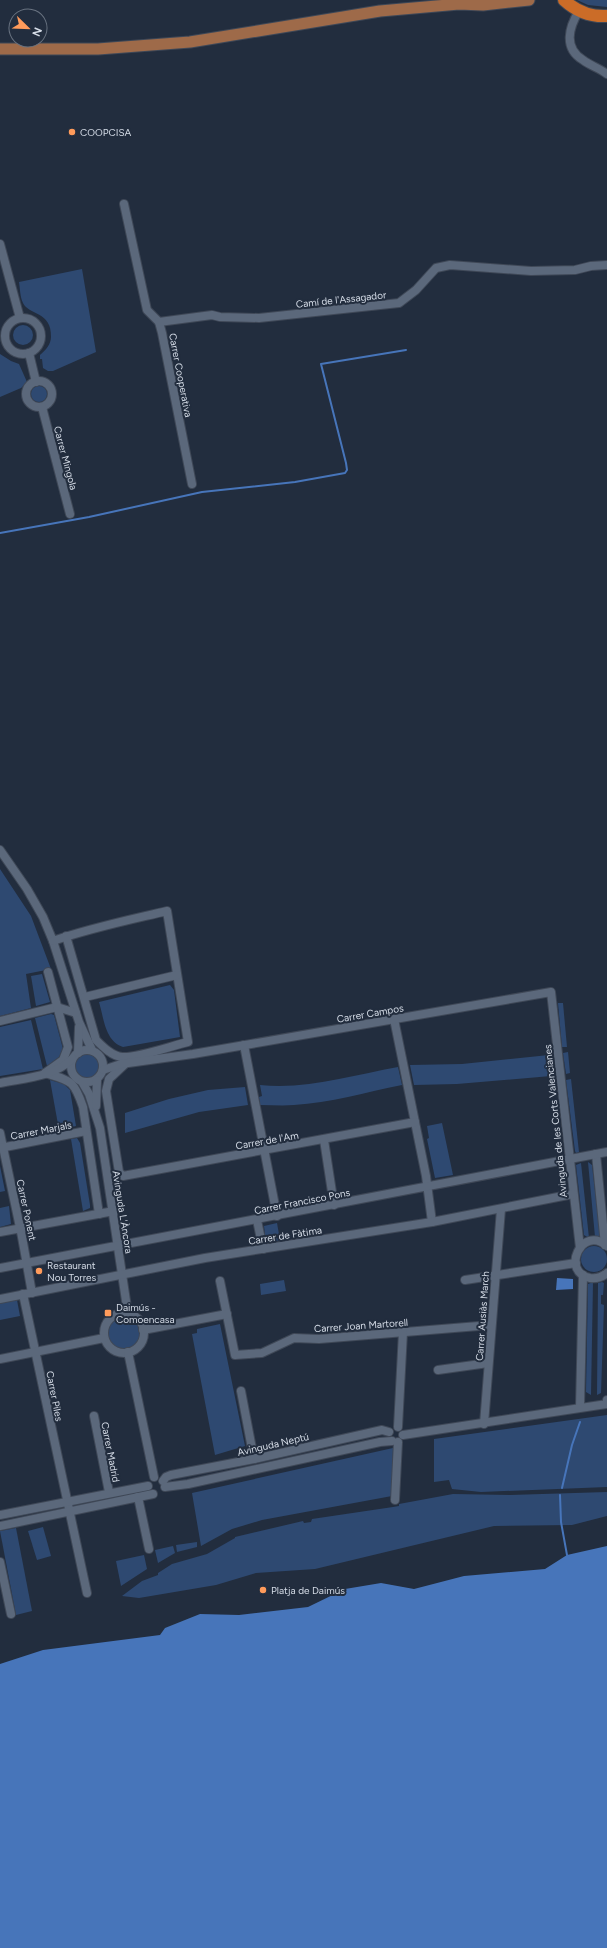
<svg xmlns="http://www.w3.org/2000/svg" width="607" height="1948" font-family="Figtree,sans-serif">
<rect width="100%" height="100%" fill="#222d3e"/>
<!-- green -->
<g fill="#2e4971">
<path d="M 577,0 L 607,0 L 607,7 L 588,5 Z"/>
<path d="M 82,269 L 96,352 L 53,371 L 48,371 L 43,368 L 42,359 L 40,359 L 40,355 C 46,350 51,344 51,337 C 52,311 28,315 23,303 C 20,297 20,288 19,282 Z"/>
<circle cx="23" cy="335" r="10"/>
<path d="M 0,354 L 11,361 L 19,364 L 27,382 L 21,388 L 0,397 Z"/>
<circle cx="39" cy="394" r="8"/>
<path d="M 0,869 L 31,916 L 51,969 L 26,974 L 31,1008 L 0,1016 Z"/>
<path d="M 42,974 L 50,1002 L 36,1006 L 31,976 Z"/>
<path d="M 170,985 L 174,990 L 180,1037 L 123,1047 C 105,1041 104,1019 99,1002 Z"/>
<path d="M 558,1003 L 563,1003 L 567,1047 L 562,1047 Z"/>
<path d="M 51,1014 L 54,1015 L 63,1049 L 59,1057 L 47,1066 L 35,1018 Z"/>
<path d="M 31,1020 L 43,1069 L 0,1076 L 0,1027 Z"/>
<circle cx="87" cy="1066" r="16"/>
<path d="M 568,1052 L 570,1073 L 566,1074 L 563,1053 Z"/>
<path d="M 549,1055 L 551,1076 L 457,1084 L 414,1085 L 410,1065 L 462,1064 Z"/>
<path d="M 398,1067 L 402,1085 C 366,1092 330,1103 294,1105 C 283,1106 271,1105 260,1105 L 259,1097 L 262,1096 L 260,1085 C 306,1090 353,1075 398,1067 Z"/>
<path d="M 571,1079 L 579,1152 L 576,1153 L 575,1151 L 566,1080 Z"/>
<path d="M 50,1080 L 64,1084 L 70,1090 L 76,1126 L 59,1130 Z"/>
<path d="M 245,1087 L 248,1105 L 199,1112 L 125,1133 L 125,1113 L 169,1099 L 208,1090 Z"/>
<path d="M 442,1123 L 453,1175 L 435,1178 L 427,1139 L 429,1138 L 427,1126 Z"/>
<path d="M 77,1138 L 80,1143 L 90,1205 L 90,1208 L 83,1211 L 71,1139 Z"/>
<path d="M 588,1162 L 592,1165 L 600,1236 L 595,1237 Z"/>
<path d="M 581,1163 L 589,1238 L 584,1235 L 576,1165 Z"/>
<path d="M 0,1166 L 5,1191 L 0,1192 Z"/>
<path d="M 9,1206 L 11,1224 L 0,1227 L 0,1208 Z"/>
<path d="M 277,1223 L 280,1240 L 266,1243 L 264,1226 Z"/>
<circle cx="594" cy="1259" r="13"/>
<path d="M 284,1280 L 286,1291 L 261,1295 L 260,1284 Z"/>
<path d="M 593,1282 L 591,1395 L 586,1392 L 588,1284 Z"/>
<path d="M 602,1282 L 604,1283 L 603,1295 L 601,1295 L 601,1304 L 604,1305 L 601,1393 L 597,1395 L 598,1283 Z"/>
<path d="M 17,1300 L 20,1316 L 0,1320 L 0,1303 Z"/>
<circle cx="124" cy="1333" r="20"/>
<path d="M 220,1324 L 245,1446 L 215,1455 L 192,1334 L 197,1333 L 197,1329 Z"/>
<path d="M 607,1415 L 607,1487 L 481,1492 L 452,1489 L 449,1480 L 434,1482 L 434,1439 Z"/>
<path d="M 393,1448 L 392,1496 L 262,1520 L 232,1529 L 201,1546 L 192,1493 Z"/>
<path d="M 607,1492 L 607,1516 L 572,1525 L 494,1526 L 315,1569 L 256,1573 L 216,1585 L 139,1598 L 122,1596 L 142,1581 L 158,1575 L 158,1573 L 172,1564 L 207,1554 L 235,1538 L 235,1537 L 303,1521 L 304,1523 L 311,1522 L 312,1519 L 393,1507 L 399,1506 L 399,1504 L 453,1494 L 510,1495 Z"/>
<path d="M 43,1527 L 51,1556 L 37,1560 L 28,1531 Z"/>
<path d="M 16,1528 L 32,1611 L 16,1615 L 0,1531 Z"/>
<path d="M 197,1542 L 197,1547 L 177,1552 L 176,1545 Z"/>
<path d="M 173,1546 L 175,1553 L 158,1563 L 155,1550 Z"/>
<path d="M 144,1555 L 147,1569 L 121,1586 L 116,1561 Z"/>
</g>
<!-- water -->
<g fill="#4775ba">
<path d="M 557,1278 L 573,1279 L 573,1289 L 556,1290 Z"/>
<path d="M 607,1546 L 607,1948 L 0,1948 L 0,1664 L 43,1650 L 160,1635 L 165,1628 L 200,1614 L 239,1615 L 308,1607 L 345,1589 L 381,1583 L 414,1589 L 464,1576 L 545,1569 L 567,1555 Z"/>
</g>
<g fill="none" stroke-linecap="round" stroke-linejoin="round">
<!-- stream -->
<g stroke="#4775ba" stroke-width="2">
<path d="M 0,533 L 89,517 L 202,492 L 295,482 L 345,473 L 347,470 L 346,463 L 321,364 L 406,350"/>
<path d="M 562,1488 L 572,1445 L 580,1422"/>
<path d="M 560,1495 L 561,1522 L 567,1555"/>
</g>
<defs>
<g id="minor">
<path d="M 579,11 C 569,27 563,48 583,60 C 591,66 599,68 607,74"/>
<path d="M 124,204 L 147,310 L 159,322 L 162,333 L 192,484"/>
<path d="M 0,244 L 20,318"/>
<circle cx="23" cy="336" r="18"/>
<path d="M 159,322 L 212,315 L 220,317 L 259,318 L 399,303 L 416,290 L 436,268 L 450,265 L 531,271 L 575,270 L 591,266 L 607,265"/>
<path d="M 29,353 L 36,382"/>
<circle cx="39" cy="394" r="13"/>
<path d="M 42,407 L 70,514"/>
<path d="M 0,850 L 27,889 L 43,917 L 53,941 L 79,1022 L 92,1050"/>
<path d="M 53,941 C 90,928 129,920 167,911 L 188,1042 C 171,1046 138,1058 122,1057 C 112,1056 103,1047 96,1040 L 66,936"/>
<path d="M 85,997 L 177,975"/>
<path d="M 394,1019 L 426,1176 L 432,1222"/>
<path d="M 0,1021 L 57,1007 L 76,1013"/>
<path d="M 244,1045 L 277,1216"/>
<circle cx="87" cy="1066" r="16"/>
<path d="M 78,1053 L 79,1027"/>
<path d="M 125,1064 L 109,1079 L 106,1091 L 119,1172 L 123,1176 L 415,1122"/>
<path d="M 103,1070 L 121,1064 L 193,1054 L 551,992 L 580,1248"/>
<path d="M 45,1073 C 71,1081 74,1080 83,1107 L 99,1214"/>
<path d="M 45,1073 L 63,1060 L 68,1047 L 48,972"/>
<path d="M 82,1082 L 89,1094 L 100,1128 L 128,1314"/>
<path d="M 0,1083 C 24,1078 54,1077 72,1059"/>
<path d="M 96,1106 L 97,1080"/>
<path d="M 0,1133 L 22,1237 L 32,1293"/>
<path d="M 324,1140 L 334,1205"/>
<path d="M 0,1148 L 86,1131"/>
<path d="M 596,1154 L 605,1245"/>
<path d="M 257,1220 L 263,1249"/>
<path d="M 0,1232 L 114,1211"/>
<path d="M 607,1246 C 582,1224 560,1272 590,1278 C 596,1279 602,1277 607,1273"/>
<path d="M 0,1268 L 607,1152"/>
<path d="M 465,1280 L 576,1263"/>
<path d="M 220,1281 L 235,1355 L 262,1353 L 294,1338 L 319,1339 L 491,1325"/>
<path d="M 23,1294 L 87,1593"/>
<path d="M 0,1299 L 205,1258 L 432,1222 L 573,1194"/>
<circle cx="124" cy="1333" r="20"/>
<path d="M 143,1330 L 227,1314"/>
<path d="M 128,1352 L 154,1477"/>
<path d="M 0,1359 L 104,1338"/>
<path d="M 438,1370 L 488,1363"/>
<path d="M 241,1391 L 254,1459"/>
<path d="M 580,1407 L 583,1275"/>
<path d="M 94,1416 L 109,1492"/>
<path d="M 484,1424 L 501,1209"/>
<path d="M 398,1427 L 403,1332"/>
<path d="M 403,1435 L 607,1404 L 607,1400"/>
<path d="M 163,1481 L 166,1477 L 171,1475 L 254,1459 L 382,1430 L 389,1432"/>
<path d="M 165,1487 L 188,1484 L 380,1442 L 392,1441"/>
<path d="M 138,1497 L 149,1549"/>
<path d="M 395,1500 L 398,1442"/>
<path d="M 0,1515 L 148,1486"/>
<path d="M 0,1526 L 153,1494"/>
<path d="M 0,1562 L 11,1614"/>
</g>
<path id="major" d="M 0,49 L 98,49 L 190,42 L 380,11 L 459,4 L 483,5 L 529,0"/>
<path id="highway" d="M 564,0 C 576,11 590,17 607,16"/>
</defs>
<!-- minor casing -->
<use href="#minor" stroke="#3f4857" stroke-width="10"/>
<!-- major casing -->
<use href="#major" stroke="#3f4857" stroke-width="13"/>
<!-- highway casing -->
<use href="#highway" stroke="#3f4857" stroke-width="14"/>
<!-- minor -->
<use href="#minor" stroke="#5b687b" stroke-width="8"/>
<!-- major -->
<use href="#major" stroke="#9e6a49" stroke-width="11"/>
<!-- highway -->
<use href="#highway" stroke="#cb6c28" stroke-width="12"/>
</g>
<!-- markers -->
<g fill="#ff9b5b" stroke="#222d3e" stroke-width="1.5">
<circle cx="72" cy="132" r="4"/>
<circle cx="39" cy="1271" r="4"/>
<rect x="104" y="1309" width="8" height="8" rx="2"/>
<circle cx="263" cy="1590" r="4"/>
</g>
<g text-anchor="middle" stroke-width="4" stroke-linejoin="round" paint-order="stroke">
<!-- poi labels -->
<g font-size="10" fill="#d4dbe6" stroke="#222d3e" text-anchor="start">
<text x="80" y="136">COOPCISA</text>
<text x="47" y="1269">Restaurant<tspan x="47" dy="12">Nou Torres</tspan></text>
<text x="116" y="1311">Daimús -<tspan x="116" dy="12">Comoencasa</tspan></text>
<text x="271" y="1594">Platja de Daimús</text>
</g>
<!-- street labels -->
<g font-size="10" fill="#d4dbe6" stroke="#222d3e">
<text transform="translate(341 299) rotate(-6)" y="4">Camí de l'Assagador</text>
<text transform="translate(181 375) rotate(79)" y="4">Carrer Cooperativa</text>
<text transform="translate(66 458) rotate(75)" y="4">Carrer Mingola</text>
<text transform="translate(370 1013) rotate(-10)" y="4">Carrer Campos</text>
<text transform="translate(555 1121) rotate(-96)" y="4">Avinguda de les Corts Valencianes</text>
<text transform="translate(41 1130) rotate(-11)" y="4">Carrer Marjals</text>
<text transform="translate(267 1140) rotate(-10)" y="4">Carrer de l'Am</text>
<text transform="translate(302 1201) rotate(-11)" y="4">Carrer Francisco Pons</text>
<text transform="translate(27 1210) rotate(78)" y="4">Carrer Ponent</text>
<text transform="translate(123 1212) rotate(81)" y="4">Avinguda L'Àncora</text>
<text transform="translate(285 1235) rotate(-9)" y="4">Carrer de Fàtima</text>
<text transform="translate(482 1316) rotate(-86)" y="4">Carrer Ausiàs March</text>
<text transform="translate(361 1325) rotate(-4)" y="4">Carrer Joan Martorell</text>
<text transform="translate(55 1396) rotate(79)" y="4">Carrer Piles</text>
<text transform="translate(273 1444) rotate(-13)" y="4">Avinguda Neptú</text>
<text transform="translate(111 1452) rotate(79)" y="4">Carrer Madrid</text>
</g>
</g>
<!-- north arrow -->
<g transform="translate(28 28) rotate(113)"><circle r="19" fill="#222d3e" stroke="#697381"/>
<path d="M0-3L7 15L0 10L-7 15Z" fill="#ff9b5b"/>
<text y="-6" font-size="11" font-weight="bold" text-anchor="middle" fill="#d4dbe6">N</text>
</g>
</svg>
